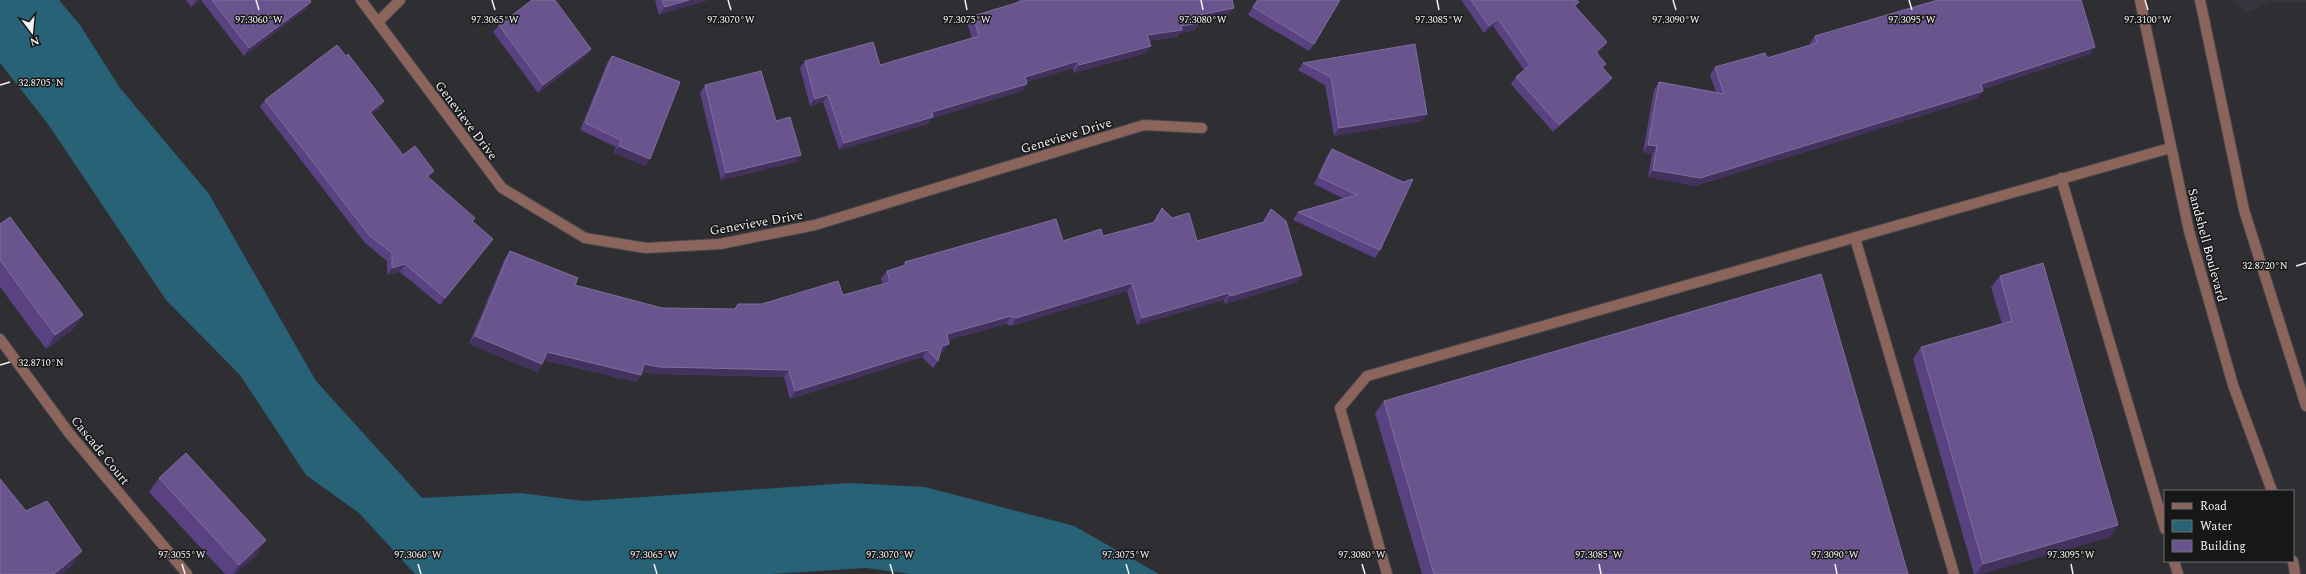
<svg xmlns="http://www.w3.org/2000/svg" width="2306" height="574" font-family="Spectral,serif">
<rect width="100%" height="100%" fill="#2f2e32"/>
<!-- built -->
<path fill="#37343e" d="M 2233,0 L 2306,0 L 2306,2 L 2271,2 L 2246,13 Z"/>
<!-- water -->
<path fill="#276276" d="M 0,0 L 59,0 L 80,25 L 120,88 L 209,194 L 316,381 L 422,498 L 520,493 L 584,501 L 849,483 L 925,487 L 1074,526 L 1159,574 L 911,574 L 866,568 L 772,574 L 415,574 L 359,513 L 306,475 L 240,375 L 166,300 L 48,124 L 0,63 Z"/>
<g fill="none" stroke-linecap="round" stroke-linejoin="round">
<defs>
<g id="minor">
<path d="M 361,0 L 502,188 L 585,238 L 646,248 L 720,244 L 815,225 L 1144,125 L 1202,128"/>
<path d="M 2140,0 L 2189,231 L 2233,385 L 2272,491"/>
<path d="M 2200,0 L 2244,210 L 2306,406"/>
<path d="M 378,22 L 400,0"/>
<path d="M 2061,178 L 2165,529"/>
<path d="M 1855,238 L 1954,574"/>
<path d="M 0,339 L 69,433 L 187,574"/>
<path d="M 2174,561 L 2178,574"/>
<path d="M 2293,561 L 2295,574"/>
<path d="M 1387,574 L 1340,408 L 1367,376 L 2170,148"/>
</g>
</defs>
<!-- minor casing -->
<use href="#minor" stroke="#4a494d" stroke-width="12"/>
<!-- minor -->
<use href="#minor" stroke="#8b655c" stroke-width="10"/>
</g>
<!-- wall -->
<g fill="#5a4182">
<path d="M 186,0 L 200,0 L 191,7 Z"/>
<path d="M 201,0 L 310,0 L 306,9 L 244,56 Z"/>
<path d="M 655,0 L 708,0 L 659,15 Z"/>
<path d="M 1018,0 L 1232,0 L 1229,15 L 1200,21 L 1200,23 L 1195,30 L 1180,33 L 1177,37 L 1149,41 L 1146,53 L 1074,73 L 1073,68 L 1027,82 L 1022,91 L 932,118 L 928,124 L 839,150 L 823,102 L 810,106 L 800,68 L 805,61 L 880,65 L 972,38 L 967,23 L 973,16 L 1019,2 Z"/>
<path d="M 1257,0 L 1340,0 L 1314,44 L 1309,51 L 1248,15 Z"/>
<path d="M 1461,0 L 1577,0 L 1579,2 L 1575,7 L 1607,42 L 1602,49 L 1597,54 L 1603,68 L 1607,85 L 1553,132 L 1511,84 L 1516,77 L 1524,70 L 1493,26 L 1484,33 Z"/>
<path d="M 499,25 L 591,49 L 586,56 L 538,93 L 493,32 Z"/>
<path d="M 1815,36 L 2090,54 L 1983,89 L 1978,98 L 1695,186 L 1648,177 L 1652,154 L 1643,152 L 1654,90 L 1659,82 L 1716,92 L 1710,75 L 1715,67 L 1767,58 L 1810,45 L 1810,43 Z"/>
<path d="M 346,56 L 384,101 L 379,109 L 371,114 L 403,155 L 429,178 L 473,222 L 493,239 L 488,246 L 440,305 L 400,272 L 387,275 L 387,261 L 365,243 L 260,107 L 265,100 Z"/>
<path d="M 612,56 L 650,159 L 645,166 L 614,153 L 616,147 L 580,130 L 607,63 Z"/>
<path d="M 1303,63 L 1422,121 L 1334,136 L 1325,85 L 1298,70 Z"/>
<path d="M 705,85 L 776,121 L 801,155 L 796,162 L 721,180 L 700,93 Z"/>
<path d="M 1332,149 L 1403,182 L 1380,250 L 1375,258 L 1293,220 L 1298,212 L 1344,199 L 1314,184 L 1327,156 Z"/>
<path d="M 1162,208 L 1197,241 L 1262,223 L 1271,209 L 1297,282 L 1225,304 L 1224,300 L 1137,325 L 1127,291 L 1011,326 L 1006,324 L 948,340 L 944,351 L 940,352 L 938,361 L 933,368 L 922,357 L 790,399 L 784,377 L 655,374 L 642,372 L 641,375 L 636,382 L 544,360 L 542,364 L 537,372 L 469,344 L 505,258 L 510,251 L 575,285 L 662,308 L 734,309 L 738,304 L 762,304 L 843,295 L 883,284 L 881,278 L 887,271 L 902,267 L 905,262 L 1063,241 L 1103,236 L 1153,222 L 1157,215 Z"/>
<path d="M 0,224 L 83,315 L 73,329 L 46,349 L 0,287 Z"/>
<path d="M 2000,276 L 2110,537 L 1981,574 L 1974,574 L 1913,359 L 1921,347 L 2002,324 L 1991,287 Z"/>
<path d="M 1384,401 L 1908,574 L 1422,574 L 1375,413 Z"/>
<path d="M 159,478 L 257,554 L 235,574 L 225,574 L 149,492 Z"/>
</g>
<!-- shaded-wall -->
<g fill="#42325d">
<path d="M 196,0 L 200,0 L 191,7 Z"/>
<path d="M 689,0 L 708,0 L 659,15 L 665,7 Z"/>
<path d="M 311,2 L 306,9 L 244,56 L 249,48 Z"/>
<path d="M 1234,8 L 1229,15 L 1194,23 L 1199,15 Z"/>
<path d="M 1498,19 L 1493,26 L 1484,33 L 1489,26 Z"/>
<path d="M 1200,23 L 1195,30 L 1180,33 L 1177,37 L 1142,42 L 1147,35 L 1181,26 Z"/>
<path d="M 1607,42 L 1602,49 L 1591,59 L 1596,52 Z"/>
<path d="M 1151,46 L 1146,53 L 1074,73 L 1079,65 Z"/>
<path d="M 2095,47 L 2090,54 L 1976,91 L 1981,84 Z"/>
<path d="M 591,49 L 586,56 L 538,93 L 543,85 Z"/>
<path d="M 1078,61 L 1073,68 L 1020,84 L 1025,77 Z"/>
<path d="M 1612,78 L 1607,85 L 1553,132 L 1559,125 Z"/>
<path d="M 1027,84 L 1022,91 L 932,118 L 928,124 L 839,150 L 844,143 L 932,112 Z"/>
<path d="M 1983,91 L 1978,98 L 1695,186 L 1648,177 L 1653,170 Z"/>
<path d="M 828,95 L 823,102 L 810,106 L 815,99 Z"/>
<path d="M 384,101 L 379,109 L 364,119 L 370,112 Z"/>
<path d="M 1427,114 L 1422,121 L 1334,136 L 1339,128 Z"/>
<path d="M 1648,145 L 1657,146 L 1652,154 L 1643,152 Z"/>
<path d="M 619,146 L 650,159 L 645,166 L 614,153 Z"/>
<path d="M 801,155 L 796,162 L 721,180 L 726,173 Z"/>
<path d="M 434,171 L 429,178 L 427,176 Z"/>
<path d="M 493,239 L 488,246 L 440,305 L 445,298 Z"/>
<path d="M 405,264 L 400,272 L 387,275 L 392,268 Z"/>
<path d="M 1302,275 L 1297,282 L 1225,304 L 1230,296 Z"/>
<path d="M 1132,283 L 1127,291 L 1011,326 L 1016,318 Z"/>
<path d="M 1229,293 L 1224,300 L 1137,325 L 1142,318 Z"/>
<path d="M 83,315 L 73,329 L 46,349 L 55,335 Z"/>
<path d="M 1011,316 L 1006,324 L 941,342 L 947,334 Z"/>
<path d="M 475,336 L 542,364 L 537,372 L 469,344 Z"/>
<path d="M 949,344 L 944,351 L 937,353 L 942,346 Z"/>
<path d="M 927,350 L 922,357 L 790,399 L 795,391 Z"/>
<path d="M 547,352 L 641,375 L 636,382 L 542,359 Z"/>
<path d="M 644,364 L 789,370 L 784,377 L 655,374 L 638,371 Z"/>
<path d="M 2118,525 L 2110,537 L 1981,574 L 1976,574 L 1983,564 Z"/>
<path d="M 266,540 L 257,554 L 235,574 L 233,574 L 239,565 Z"/>
<path d="M 82,551 L 72,565 L 62,574 L 54,574 Z"/>
</g>
<!-- building -->
<g fill="#6a548e" stroke="#806d9e">
<path d="M 212,0 L 310,0 L 311,2 L 249,48 Z"/>
<path d="M 532,0 L 555,0 L 591,49 L 543,85 L 499,25 Z"/>
<path d="M 662,0 L 689,0 L 665,7 Z"/>
<path d="M 1026,0 L 1232,0 L 1234,8 L 1199,15 L 1200,23 L 1181,26 L 1182,30 L 1147,35 L 1151,46 L 1079,65 L 1078,61 L 1025,77 L 1027,84 L 932,112 L 933,117 L 844,143 L 828,95 L 815,99 L 805,61 L 873,42 L 880,65 L 979,36 L 973,16 Z"/>
<path d="M 1258,0 L 1340,0 L 1314,44 L 1253,7 Z"/>
<path d="M 1471,0 L 1577,0 L 1579,2 L 1574,5 L 1607,42 L 1596,52 L 1606,64 L 1602,67 L 1612,78 L 1559,125 L 1516,77 L 1530,65 L 1498,19 L 1489,26 Z"/>
<path d="M 1938,0 L 2081,0 L 2095,47 L 1981,84 L 1983,91 L 1700,178 L 1653,170 L 1657,146 L 1648,145 L 1659,82 L 1724,94 L 1715,67 L 1765,53 L 1767,58 L 1817,43 L 1815,36 Z"/>
<path d="M 1415,44 L 1427,114 L 1339,128 L 1331,77 L 1303,63 Z"/>
<path d="M 337,45 L 346,56 L 348,54 L 384,101 L 370,112 L 403,155 L 415,146 L 434,171 L 427,176 L 475,218 L 472,221 L 493,239 L 445,298 L 405,264 L 392,268 L 392,253 L 370,236 L 265,100 Z"/>
<path d="M 612,56 L 680,82 L 650,159 L 619,146 L 621,140 L 585,123 Z"/>
<path d="M 761,71 L 776,121 L 790,117 L 801,155 L 726,173 L 705,85 Z"/>
<path d="M 1332,149 L 1403,182 L 1413,179 L 1380,250 L 1298,212 L 1357,195 L 1319,177 Z"/>
<path d="M 1162,208 L 1172,218 L 1189,213 L 1197,241 L 1264,222 L 1271,209 L 1286,221 L 1302,275 L 1230,296 L 1229,293 L 1142,318 L 1132,283 L 1016,318 L 1011,316 L 947,334 L 949,344 L 942,346 L 938,361 L 927,350 L 795,391 L 789,370 L 660,367 L 644,364 L 641,375 L 547,352 L 542,364 L 475,336 L 510,251 L 578,278 L 575,285 L 662,308 L 735,309 L 738,304 L 762,304 L 838,281 L 843,295 L 890,282 L 887,271 L 906,265 L 905,262 L 1056,219 L 1063,241 L 1101,229 L 1103,236 L 1155,222 Z"/>
<path d="M 10,217 L 83,315 L 55,335 L 0,260 L 0,224 Z"/>
<path d="M 2043,263 L 2118,525 L 1983,564 L 1921,347 L 2012,321 L 2000,276 Z"/>
<path d="M 1821,274 L 1908,574 L 1434,574 L 1384,401 Z"/>
<path d="M 186,453 L 266,540 L 239,565 L 159,478 Z"/>
<path d="M 0,479 L 26,511 L 47,501 L 82,551 L 54,574 L 0,574 Z"/>
</g>
<!-- ticks -->
<path fill="none" stroke="#f3f2f4" stroke-width="1.5" d="M 256,0 L 259,10M 492,0 L 495,10M 728,0 L 731,10M 965,0 L 967,10M 1201,0 L 1203,10M 1437,0 L 1439,10M 1673,0 L 1676,10M 1909,0 L 1912,10M 2145,0 L 2148,10M 0,85 L 10,82M 2296,266 L 2306,263M 0,365 L 10,362M 182,564 L 185,574M 418,564 L 421,574M 654,564 L 657,574M 890,564 L 893,574M 1126,564 L 1129,574M 1362,564 L 1365,574M 1599,564 L 1601,574M 1835,564 L 1837,574M 2071,564 L 2073,574"/>
<g text-anchor="middle" stroke-width="3" stroke-linejoin="round" paint-order="stroke">
<!-- street labels -->
<g font-size="13" fill="#f3f2f4" stroke="#171718">
<text transform="translate(467 120) rotate(53)" y="5">Genevieve Drive</text>
<text transform="translate(1066 135) rotate(-17)" y="5">Genevieve Drive</text>
<text transform="translate(756 222) rotate(-10)" y="5">Genevieve Drive</text>
<text transform="translate(2208 245) rotate(75)" y="5">Sandshell Boulevard</text>
<text transform="translate(101 450) rotate(51)" y="5">Cascade Court</text>
</g>
</g>
<g font-size="10" text-anchor="middle" fill="#f3f2f4" stroke="#171718" stroke-width="3" stroke-linejoin="round" paint-order="stroke">
<text x="259" y="23">97.3060°W</text>
<text x="495" y="23">97.3065°W</text>
<text x="731" y="23">97.3070°W</text>
<text x="967" y="23">97.3075°W</text>
<text x="1203" y="23">97.3080°W</text>
<text x="1439" y="23">97.3085°W</text>
<text x="1676" y="23">97.3090°W</text>
<text x="1912" y="23">97.3095°W</text>
<text x="2148" y="23">97.3100°W</text>
<text x="41" y="86">32.8705°N</text>
<text x="2265" y="269">32.8720°N</text>
<text x="41" y="366">32.8710°N</text>
<text x="182" y="558">97.3055°W</text>
<text x="418" y="558">97.3060°W</text>
<text x="654" y="558">97.3065°W</text>
<text x="890" y="558">97.3070°W</text>
<text x="1126" y="558">97.3075°W</text>
<text x="1362" y="558">97.3080°W</text>
<text x="1599" y="558">97.3085°W</text>
<text x="1835" y="558">97.3090°W</text>
<text x="2071" y="558">97.3095°W</text>
</g>
<!-- legend -->
<rect x="2164" y="490" width="130" height="72" fill="#171718" stroke="#6f6f70"/>
<rect x="2172" y="503" width="20" height="6" fill="#8b655c" stroke="#6f6f70"/>
<text x="2200" y="510" font-size="12" fill="#f3f2f4">Road</text>
<rect x="2172" y="520" width="20" height="12" fill="#276276" stroke="#6f6f70"/>
<text x="2200" y="530" font-size="12" fill="#f3f2f4">Water</text>
<rect x="2172" y="540" width="20" height="12" fill="#6a548e" stroke="#6f6f70"/>
<text x="2200" y="550" font-size="12" fill="#f3f2f4">Building</text>
<!-- north arrow -->
<g transform="translate(32 32) rotate(164)" stroke="#171718" stroke-width="3" paint-order="stroke">
<path d="M0-3L7 15L0 10L-7 15Z" fill="#f3f2f4"/>
<text y="-6" font-size="11" font-weight="bold" text-anchor="middle" fill="#f3f2f4">N</text>
</g>
</svg>
